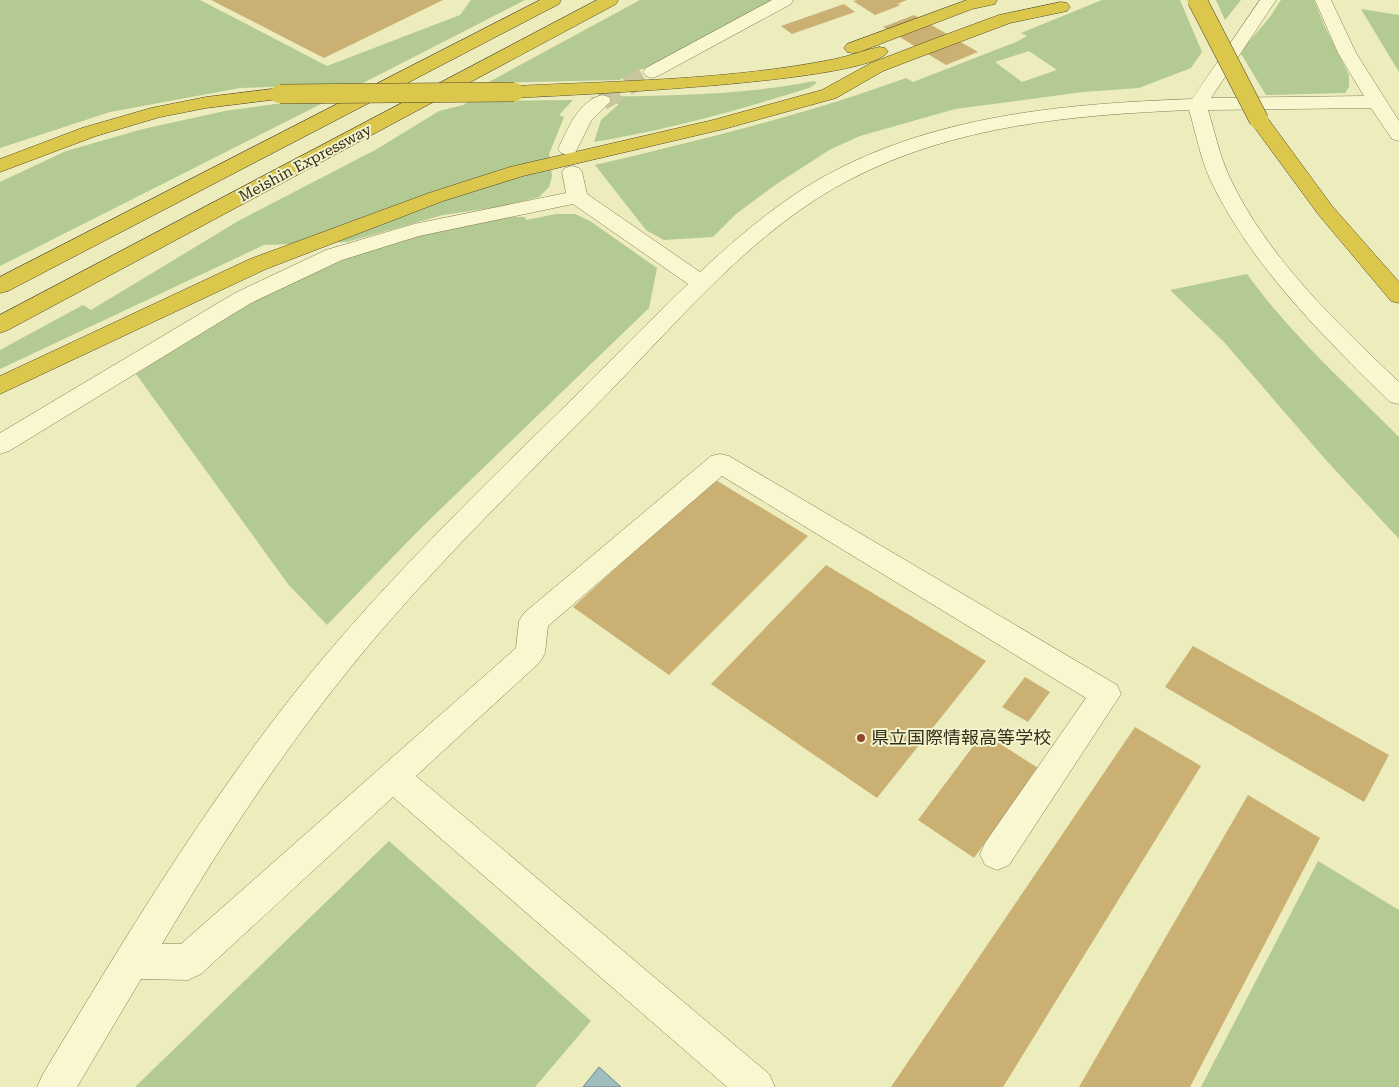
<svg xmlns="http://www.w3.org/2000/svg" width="1399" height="1087" font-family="'Roboto Serif','Noto Sans JP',serif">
<rect width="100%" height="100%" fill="#ececbd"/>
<!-- green -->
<g fill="#b3ca92" fill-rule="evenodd">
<path d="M 0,0 L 200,0 L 327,66 L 460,15 L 471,0 L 525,0 L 361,84 L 240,88 L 110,112 L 0,148 Z"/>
<path d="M 640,0 L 772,0 L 646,68 L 636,71 L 619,80 L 487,83 Z"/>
<path d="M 1102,0 L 1180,0 L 1202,52 L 1191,68 L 1139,88 L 1083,92 L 955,109 L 860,136 L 831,149 L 778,183 L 736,214 L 713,237 L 664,240 L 646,230 L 595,165 C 700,140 805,115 906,78 L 913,82 L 1016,42 L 1027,36 L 1021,33 ZM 1029,51 L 1057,70 L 1022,82 L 995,62 Z"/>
<path d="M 1216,0 L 1241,0 L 1225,20 Z"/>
<path d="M 1281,0 L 1314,0 L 1324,25 L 1349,75 L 1349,87 L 1345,93 L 1266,95 L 1240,52 L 1270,17 Z"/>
<path d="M 1361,9 L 1399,15 L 1399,72 Z"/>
<path d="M 814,81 L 817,83 L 809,88 C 739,110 667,130 594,142 L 601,120 L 619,104 L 589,97 C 664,95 740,96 814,81 Z"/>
<path d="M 573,100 L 559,115 L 564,117 L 549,154 L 552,176 L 549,187 L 539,197 L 504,206 L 443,215 L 347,242 L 264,245 L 0,369 L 0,350 L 83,305 L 91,310 L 240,220 L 377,149 L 439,111 L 463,105 L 470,101 Z"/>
<path d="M 323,103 L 0,266 L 0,182 L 66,151 L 143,129 L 225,111 L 275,104 Z"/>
<path d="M 556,214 L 575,214 L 590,221 L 657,268 L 649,308 L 421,528 L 327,625 L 288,584 L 136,374 C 191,339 246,303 306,274 C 348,254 397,241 443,230 C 470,224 496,216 525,217 L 526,220 Z"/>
<path d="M 1247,274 C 1290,334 1347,385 1399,437 L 1399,539 L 1325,459 L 1224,342 L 1170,290 Z"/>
<path d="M 389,841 L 591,1021 L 535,1087 L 135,1087 Z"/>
<path d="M 1318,861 L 1399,910 L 1399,1087 L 1201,1087 Z"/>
</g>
<!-- water -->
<path fill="#a1bebe" stroke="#69898b" d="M 599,1067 L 621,1087 L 583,1087 Z"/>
<!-- building -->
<g fill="#cab173">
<path d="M 211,0 L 443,0 L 324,58 Z"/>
<path d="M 858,0 L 907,0 L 897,4 L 901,5 L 875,15 L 853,1 Z"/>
<path d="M 844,4 L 855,12 L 792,34 L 781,26 Z"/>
<path d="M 914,15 L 978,52 L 946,65 L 883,27 Z"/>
<path d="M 714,479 L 808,536 L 669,675 L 573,607 Z"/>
<path d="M 826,565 L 986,661 L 877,798 L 711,684 Z"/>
<path d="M 1193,646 L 1389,755 L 1364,802 L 1165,687 Z"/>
<path d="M 1025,677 L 1050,692 L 1028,722 L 1002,707 Z"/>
<path d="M 1135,727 L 1201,766 L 1003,1087 L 891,1087 Z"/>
<path d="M 983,733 L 1038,768 L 974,858 L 918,820 Z"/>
<path d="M 1248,795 L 1320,838 L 1190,1087 L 1079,1087 Z"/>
</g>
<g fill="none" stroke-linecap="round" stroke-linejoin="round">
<!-- minor-tunnel -->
<path stroke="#c7c69d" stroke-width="19" stroke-dasharray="19 10" stroke-linecap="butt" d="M 602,101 L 652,72"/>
<defs>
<g id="minor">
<path d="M 772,0 L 793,0 L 791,4 L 658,76 L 652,78 L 646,76 L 643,72 L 646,68 Z"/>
<path d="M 1260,0 L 1276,0 L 1211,98 L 1364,96 L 1338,53 L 1315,0 L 1331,0 L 1356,53 L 1399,121 L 1399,141 L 1392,139 L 1371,108 L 1208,110 C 1215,133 1220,157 1230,178 C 1268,258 1336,322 1399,382 L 1399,404 L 1390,402 C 1323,336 1251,266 1210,179 C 1200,157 1196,133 1189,110 C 1073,115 956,125 851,179 C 756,228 685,314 612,389 C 534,469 454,546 381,631 C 298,728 227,834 162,944 L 181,944 L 516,648 L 519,621 L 524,613 L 711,456 L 720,454 L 729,456 L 1117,685 L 1121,694 L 1009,865 L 997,870 L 985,865 L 980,854 L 985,843 L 1086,698 L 722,476 L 548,626 L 545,653 L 540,662 L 416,776 L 769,1074 L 775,1087 L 727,1087 L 393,797 L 201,974 L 188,980 L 141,979 L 77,1087 L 37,1087 L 43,1074 C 120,946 197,818 289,700 C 371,596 465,504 560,411 C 603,369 644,326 688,284 L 573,204 L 419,236 L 342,260 L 251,303 L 9,451 L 0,454 L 0,433 L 235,293 L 326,250 L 414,224 L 566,193 L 562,172 L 565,168 L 572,166 L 579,168 L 582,172 L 587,194 L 700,272 C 732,242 766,213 803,189 C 919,116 1058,104 1192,99 Z"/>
<path d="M 602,95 L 609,97 L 611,101 L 591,121 L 575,153 L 568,155 L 561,153 L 558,149 C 568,129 578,101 602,95 Z"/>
</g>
<g id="highway">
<path d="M 540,0 L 561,0 L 559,4 L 8,291 L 0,293 L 0,277 Z"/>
<path d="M 597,0 L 618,0 L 616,4 L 8,330 L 0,333 L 0,315 Z"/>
<path d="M 967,0 L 997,0 L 995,4 L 972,9 L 859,52 L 853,53 L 847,52 L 844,48 L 847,44 Z"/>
<path d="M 1061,2 L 1067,3 L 1070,7 L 1067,11 L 1010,23 L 946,47 L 883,71 L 836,98 L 724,129 L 523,176 L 443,201 L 266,269 L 0,394 L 0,376 L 250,259 L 429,193 L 510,167 L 713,120 L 822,90 L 871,63 L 934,39 L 999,15 Z"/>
<path d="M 879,47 L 885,48 L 888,52 C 867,83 565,95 514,98 L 507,96 L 505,92 L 507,88 L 514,86 C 620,81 730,80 835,59 C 850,56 864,50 879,47 Z"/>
<path d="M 280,88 L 287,90 L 289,94 L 287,98 L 206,108 L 160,117 L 96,136 L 0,172 L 0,159 L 82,128 L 151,108 L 206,97 Z"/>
<path d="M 1259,114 L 1266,116 L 1332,206 L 1399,282 L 1399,303 L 1391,301 L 1318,214 L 1249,120 L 1252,116 Z"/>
</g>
</defs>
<!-- minor casing -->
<use href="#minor" stroke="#847c57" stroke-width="1"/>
<!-- highway casing -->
<use href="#highway" stroke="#51482b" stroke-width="1"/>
<!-- minor -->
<use href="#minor" fill="#f8f7d0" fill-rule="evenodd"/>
<!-- highway -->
<use href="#highway" fill="#dcc74d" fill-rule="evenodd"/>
<defs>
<g id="highway-bridge">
<path d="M 1197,0 L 1259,120"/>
<path d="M 280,94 L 514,92"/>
</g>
</defs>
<!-- highway-bridge casing -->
<use href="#highway-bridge" stroke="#51482b" stroke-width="20" stroke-linecap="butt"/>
<!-- highway-bridge -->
<use href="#highway-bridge" stroke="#dcc74d" stroke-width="19"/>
</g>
<!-- markers -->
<circle fill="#914628" stroke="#f4f4cc" stroke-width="2" cx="861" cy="738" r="5"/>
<g text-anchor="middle" stroke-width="4" stroke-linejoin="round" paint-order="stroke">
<!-- far-street labels -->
<g font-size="15" fill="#332e1b" stroke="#f4f4cc">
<text transform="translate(305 163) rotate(-28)" y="5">Meishin Expressway</text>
</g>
<!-- poi labels -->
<g font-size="18" fill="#332e1b" stroke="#f4f4cc" text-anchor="start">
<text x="871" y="744">県立国際情報高等学校</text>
</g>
</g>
</svg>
